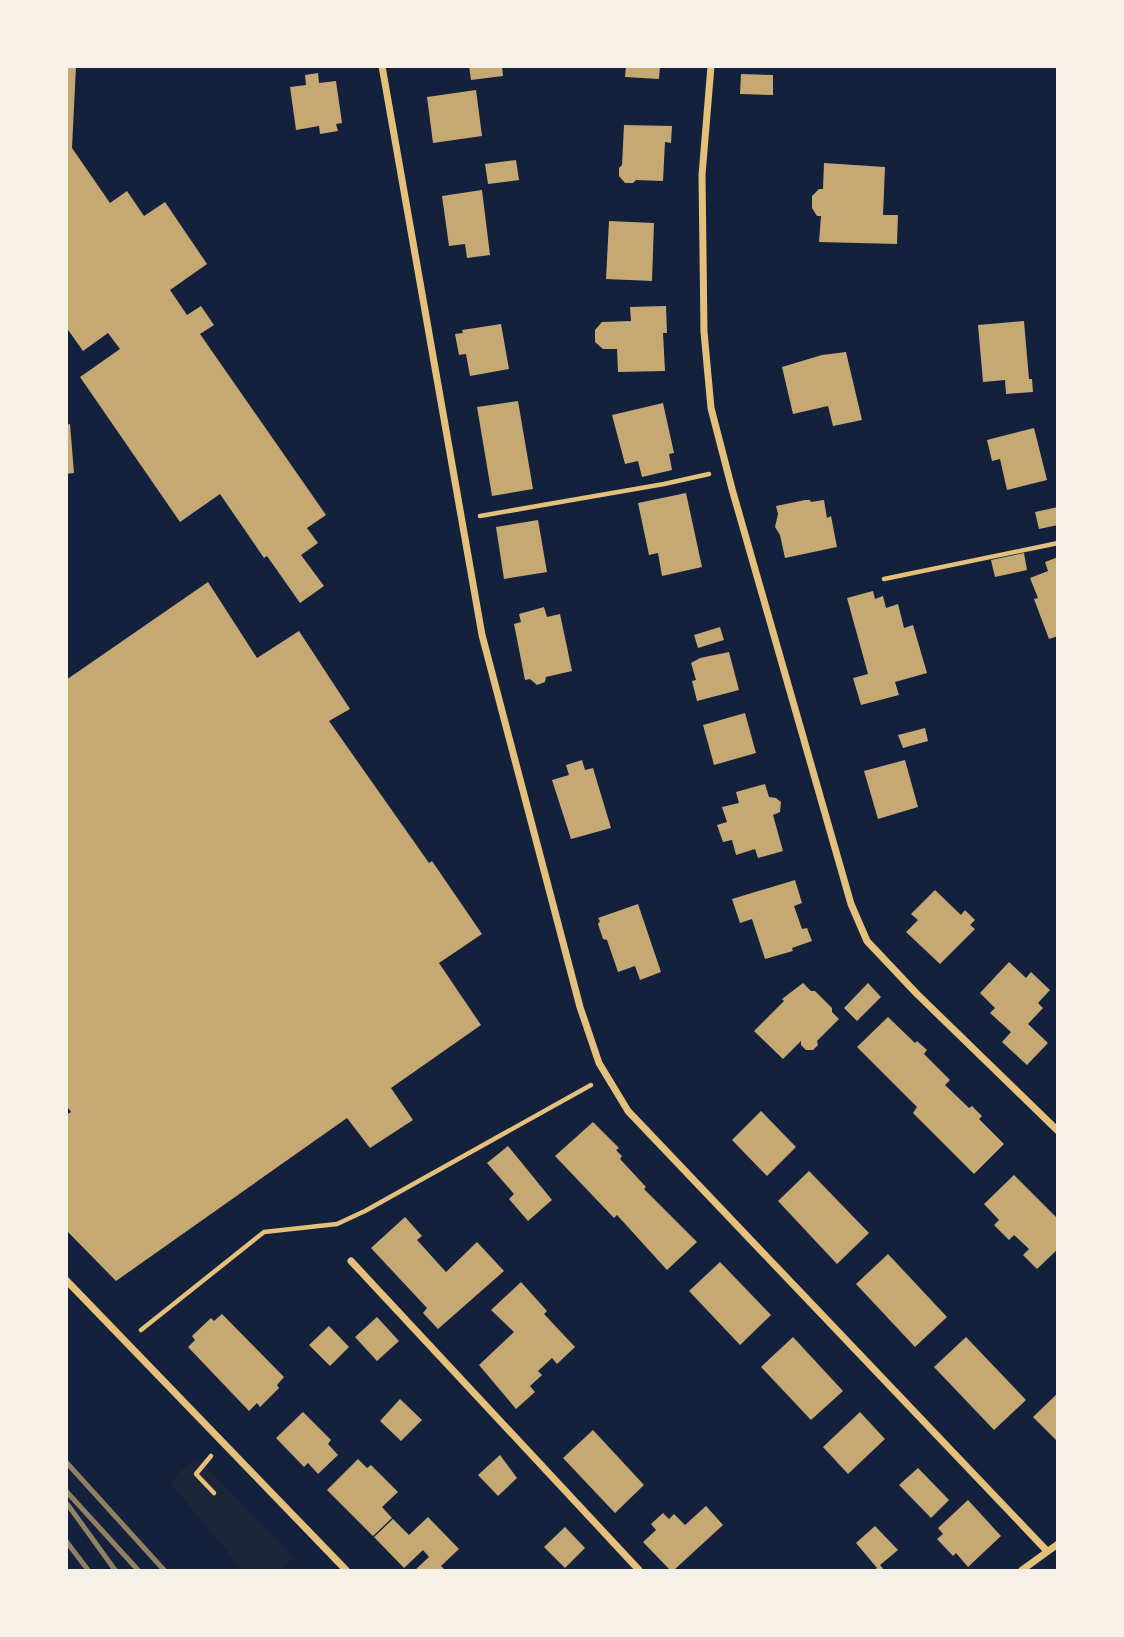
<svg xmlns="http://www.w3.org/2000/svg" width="1124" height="1637" font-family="'Alegreya Sans',sans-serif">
<rect width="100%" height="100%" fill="#14213d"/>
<!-- green -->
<path fill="#1d2539" d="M 198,1459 L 294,1558 L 281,1570 L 242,1570 L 171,1483 L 179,1472 Z"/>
<!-- building -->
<g fill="#c6a872">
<path d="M 66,66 L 76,66 L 72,148 L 110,203 L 127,191 L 144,216 L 165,202 L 207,264 L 170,290 L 187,315 L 201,306 L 214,325 L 200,334 L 326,515 L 307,528 L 318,543 L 301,555 L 324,586 L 300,603 L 267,556 L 264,558 L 220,494 L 180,522 L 80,377 L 120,349 L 108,333 L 83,351 L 66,327 Z"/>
<path d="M 469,66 L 502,66 L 503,76 L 471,80 Z"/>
<path d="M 626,66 L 660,66 L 659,79 L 625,77 Z"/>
<path d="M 318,73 L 319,83 L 336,81 L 342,123 L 336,124 L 338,131 L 320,134 L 319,126 L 296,130 L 290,87 L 306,85 L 305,75 Z"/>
<path d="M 741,74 L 773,75 L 773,95 L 740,94 Z"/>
<path d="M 476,90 L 482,136 L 433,143 L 427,97 Z"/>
<path d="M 624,125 L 672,126 L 671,143 L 665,142 L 663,181 L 636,180 L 633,183 L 625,183 L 619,176 L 619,168 L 622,165 Z"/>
<path d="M 516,160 L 519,180 L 488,184 L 485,164 Z"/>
<path d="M 824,163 L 885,167 L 883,215 L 898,215 L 897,244 L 819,242 L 821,216 L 817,216 L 812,208 L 812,196 L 819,189 L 823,189 Z"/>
<path d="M 482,190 L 490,255 L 467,258 L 465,244 L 449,246 L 442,196 Z"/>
<path d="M 609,221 L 654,223 L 652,281 L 606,279 Z"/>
<path d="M 666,306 L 667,333 L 663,333 L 665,371 L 618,372 L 617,349 L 603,349 L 595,342 L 595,330 L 602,322 L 631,321 L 630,307 Z"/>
<path d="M 1024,321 L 1029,379 L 1032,379 L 1033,392 L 1006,394 L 1005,380 L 983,382 L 978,325 Z"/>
<path d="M 501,324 L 509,369 L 470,376 L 466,354 L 459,355 L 455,334 L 463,333 L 462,330 Z"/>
<path d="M 846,352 L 862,420 L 833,426 L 828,406 L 793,414 L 782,367 L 822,355 Z"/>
<path d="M 518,401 L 533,489 L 492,496 L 477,407 Z"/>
<path d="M 663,403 L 674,453 L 669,454 L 672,470 L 642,477 L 638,461 L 625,464 L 612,415 Z"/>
<path d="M 70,424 L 74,473 L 66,474 L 66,425 Z"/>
<path d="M 1034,428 L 1047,480 L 1007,490 L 1000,459 L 992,461 L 987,440 Z"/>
<path d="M 686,493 L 702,567 L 662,576 L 658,553 L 649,555 L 638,503 Z"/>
<path d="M 805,500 L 810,500 L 811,502 L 824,500 L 827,518 L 831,516 L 837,547 L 785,558 L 780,535 L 775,527 L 778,514 L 776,506 Z"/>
<path d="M 1058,507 L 1058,525 L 1039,529 L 1035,512 Z"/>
<path d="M 538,520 L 547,572 L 504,579 L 496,527 Z"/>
<path d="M 1024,553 L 1027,570 L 995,577 L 991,560 Z"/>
<path d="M 1058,557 L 1058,636 L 1049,639 L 1034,599 L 1038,598 L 1030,578 L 1048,571 L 1045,562 Z"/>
<path d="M 208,582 L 257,658 L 299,631 L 350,709 L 329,721 L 429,863 L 432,861 L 482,934 L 439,963 L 481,1025 L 391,1088 L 413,1120 L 370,1148 L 347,1118 L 116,1281 L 66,1230 L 66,1115 L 71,1112 L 66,1105 L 66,680 Z"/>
<path d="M 873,591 L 875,599 L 883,596 L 886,608 L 898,604 L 904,628 L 913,625 L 927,673 L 895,682 L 899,695 L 861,705 L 853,678 L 868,674 L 847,598 Z"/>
<path d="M 544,607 L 547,617 L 560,614 L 572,671 L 546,677 L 545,682 L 537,685 L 530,679 L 525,680 L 514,624 L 521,622 L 519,614 Z"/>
<path d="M 720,627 L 724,640 L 698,648 L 694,635 Z"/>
<path d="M 729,652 L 739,690 L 697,701 L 692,681 L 696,680 L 691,663 L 700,658 Z"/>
<path d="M 745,713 L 756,753 L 714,765 L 703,725 Z"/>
<path d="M 925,728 L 928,741 L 903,748 L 898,735 Z"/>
<path d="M 582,760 L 585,770 L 593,768 L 611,828 L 571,839 L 552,780 L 569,775 L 566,765 Z"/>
<path d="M 905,760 L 918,807 L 878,819 L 864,771 Z"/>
<path d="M 765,784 L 769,797 L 776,798 L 781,802 L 780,812 L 773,815 L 783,851 L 758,858 L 755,849 L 736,855 L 732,840 L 723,842 L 717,825 L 727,822 L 722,807 L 739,803 L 736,792 Z"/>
<path d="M 795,880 L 802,903 L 794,906 L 802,929 L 807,928 L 812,941 L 792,948 L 793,951 L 765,959 L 752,919 L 740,923 L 732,899 Z"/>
<path d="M 935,890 L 961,915 L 965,910 L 975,920 L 970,925 L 975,929 L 940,964 L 906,932 L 918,920 L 911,914 Z"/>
<path d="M 638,904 L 661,972 L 640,980 L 635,966 L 618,972 L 607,940 L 603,939 L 598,924 L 600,921 L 598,918 Z"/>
<path d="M 1009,962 L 1026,978 L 1031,972 L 1050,990 L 1038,1003 L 1043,1008 L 1028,1024 L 1048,1043 L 1027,1065 L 1002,1042 L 1011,1032 L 990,1013 L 995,1008 L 980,993 Z"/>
<path d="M 803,983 L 811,991 L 815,991 L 832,1008 L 832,1012 L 839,1019 L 817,1041 L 818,1045 L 813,1050 L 806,1050 L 801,1045 L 801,1041 L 783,1059 L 754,1031 L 784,1001 L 782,999 Z"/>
<path d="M 868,983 L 881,997 L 857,1021 L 844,1008 Z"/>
<path d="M 888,1017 L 915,1043 L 917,1041 L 927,1050 L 924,1054 L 950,1080 L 945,1085 L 969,1108 L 972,1106 L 982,1116 L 979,1119 L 1004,1144 L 974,1174 L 913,1113 L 917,1107 L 857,1047 Z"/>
<path d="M 761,1111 L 796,1147 L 767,1176 L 732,1140 Z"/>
<path d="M 593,1122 L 619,1148 L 616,1150 L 622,1156 L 620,1159 L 646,1187 L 644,1189 L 697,1242 L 667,1270 L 617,1215 L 614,1218 L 555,1156 Z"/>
<path d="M 508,1146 L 552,1200 L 528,1221 L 509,1199 L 514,1194 L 487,1163 Z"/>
<path d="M 809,1171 L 869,1233 L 837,1264 L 778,1201 Z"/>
<path d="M 1014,1175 L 1058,1219 L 1058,1249 L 1037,1269 L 1023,1255 L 1029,1249 L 1014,1235 L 1009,1240 L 994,1225 L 999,1220 L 984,1204 Z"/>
<path d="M 405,1217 L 422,1236 L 417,1240 L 446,1272 L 477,1242 L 504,1271 L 438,1329 L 423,1313 L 427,1308 L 371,1248 Z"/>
<path d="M 888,1254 L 947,1317 L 915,1347 L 856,1284 Z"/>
<path d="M 720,1262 L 771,1315 L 740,1345 L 689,1291 Z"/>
<path d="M 521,1282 L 547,1311 L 544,1314 L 575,1347 L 557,1364 L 552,1358 L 538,1371 L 542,1375 L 530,1386 L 535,1392 L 516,1409 L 479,1365 L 514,1332 L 491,1310 Z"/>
<path d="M 222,1314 L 284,1377 L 277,1385 L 279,1388 L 260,1407 L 257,1403 L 249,1411 L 188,1347 L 195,1340 L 192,1336 L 211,1318 L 214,1321 Z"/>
<path d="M 377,1317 L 399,1341 L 377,1361 L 355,1337 Z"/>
<path d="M 329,1326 L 349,1347 L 330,1366 L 309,1345 Z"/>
<path d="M 793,1337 L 843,1391 L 811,1420 L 761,1367 Z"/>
<path d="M 966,1337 L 1026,1400 L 994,1430 L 934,1367 Z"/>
<path d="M 1058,1393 L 1058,1442 L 1033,1417 Z"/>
<path d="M 400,1399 L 422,1420 L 401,1441 L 380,1421 Z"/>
<path d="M 303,1412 L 331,1440 L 328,1444 L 338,1455 L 318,1474 L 308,1463 L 304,1467 L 276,1438 Z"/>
<path d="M 860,1412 L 885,1439 L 848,1474 L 823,1447 Z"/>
<path d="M 593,1430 L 644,1485 L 615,1513 L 563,1458 Z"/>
<path d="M 500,1455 L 517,1478 L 498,1496 L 478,1475 Z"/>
<path d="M 358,1459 L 367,1468 L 371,1465 L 398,1492 L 382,1507 L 392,1518 L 373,1536 L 327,1490 Z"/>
<path d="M 918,1468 L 949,1500 L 931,1518 L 899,1485 Z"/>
<path d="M 968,1500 L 1001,1536 L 968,1567 L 956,1553 L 953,1556 L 937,1539 L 943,1534 L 938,1528 Z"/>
<path d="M 706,1506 L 723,1525 L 674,1570 L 670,1570 L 643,1542 L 656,1530 L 651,1524 L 663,1513 L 669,1519 L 674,1514 L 685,1525 Z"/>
<path d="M 428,1517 L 459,1549 L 441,1566 L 445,1570 L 415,1570 L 429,1557 L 423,1550 L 404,1568 L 374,1537 L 393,1519 L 409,1535 Z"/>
<path d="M 875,1526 L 898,1550 L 880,1565 L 884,1570 L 874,1570 L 877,1568 L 856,1543 Z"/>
<path d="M 565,1527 L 585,1548 L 565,1568 L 544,1547 Z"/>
</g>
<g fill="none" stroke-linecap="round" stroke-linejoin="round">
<!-- path -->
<g stroke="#e5c07b" stroke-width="4.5">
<path d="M 480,516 L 664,484 L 709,474"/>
<path d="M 884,579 L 1058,543"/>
<path d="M 141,1330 L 264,1232 L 337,1224 L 365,1211 L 591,1085"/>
<path d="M 211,1456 L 196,1474 L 214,1493"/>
</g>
<!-- minor -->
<g stroke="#e5c07b" stroke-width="7">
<path d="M 382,66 L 482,635 L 580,1007 L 599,1063 L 628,1111 L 1047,1551"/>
<path d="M 711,66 L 702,175 L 704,332 L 711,408 L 732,489 L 851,904 L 867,941 L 917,994 L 1058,1131"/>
<path d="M 351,1261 L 639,1570"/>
<path d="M 66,1280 L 346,1570"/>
<path d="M 1022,1570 L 1058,1544"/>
</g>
<!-- rail -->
<g stroke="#918062" stroke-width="5">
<path d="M 66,1462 L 164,1570"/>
<path d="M 66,1491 L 138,1570"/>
<path d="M 68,1505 L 115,1570"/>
<path d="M 66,1541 L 88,1570"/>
</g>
</g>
<!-- border -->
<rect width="1124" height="1637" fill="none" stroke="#f6f1e7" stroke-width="136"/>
</svg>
